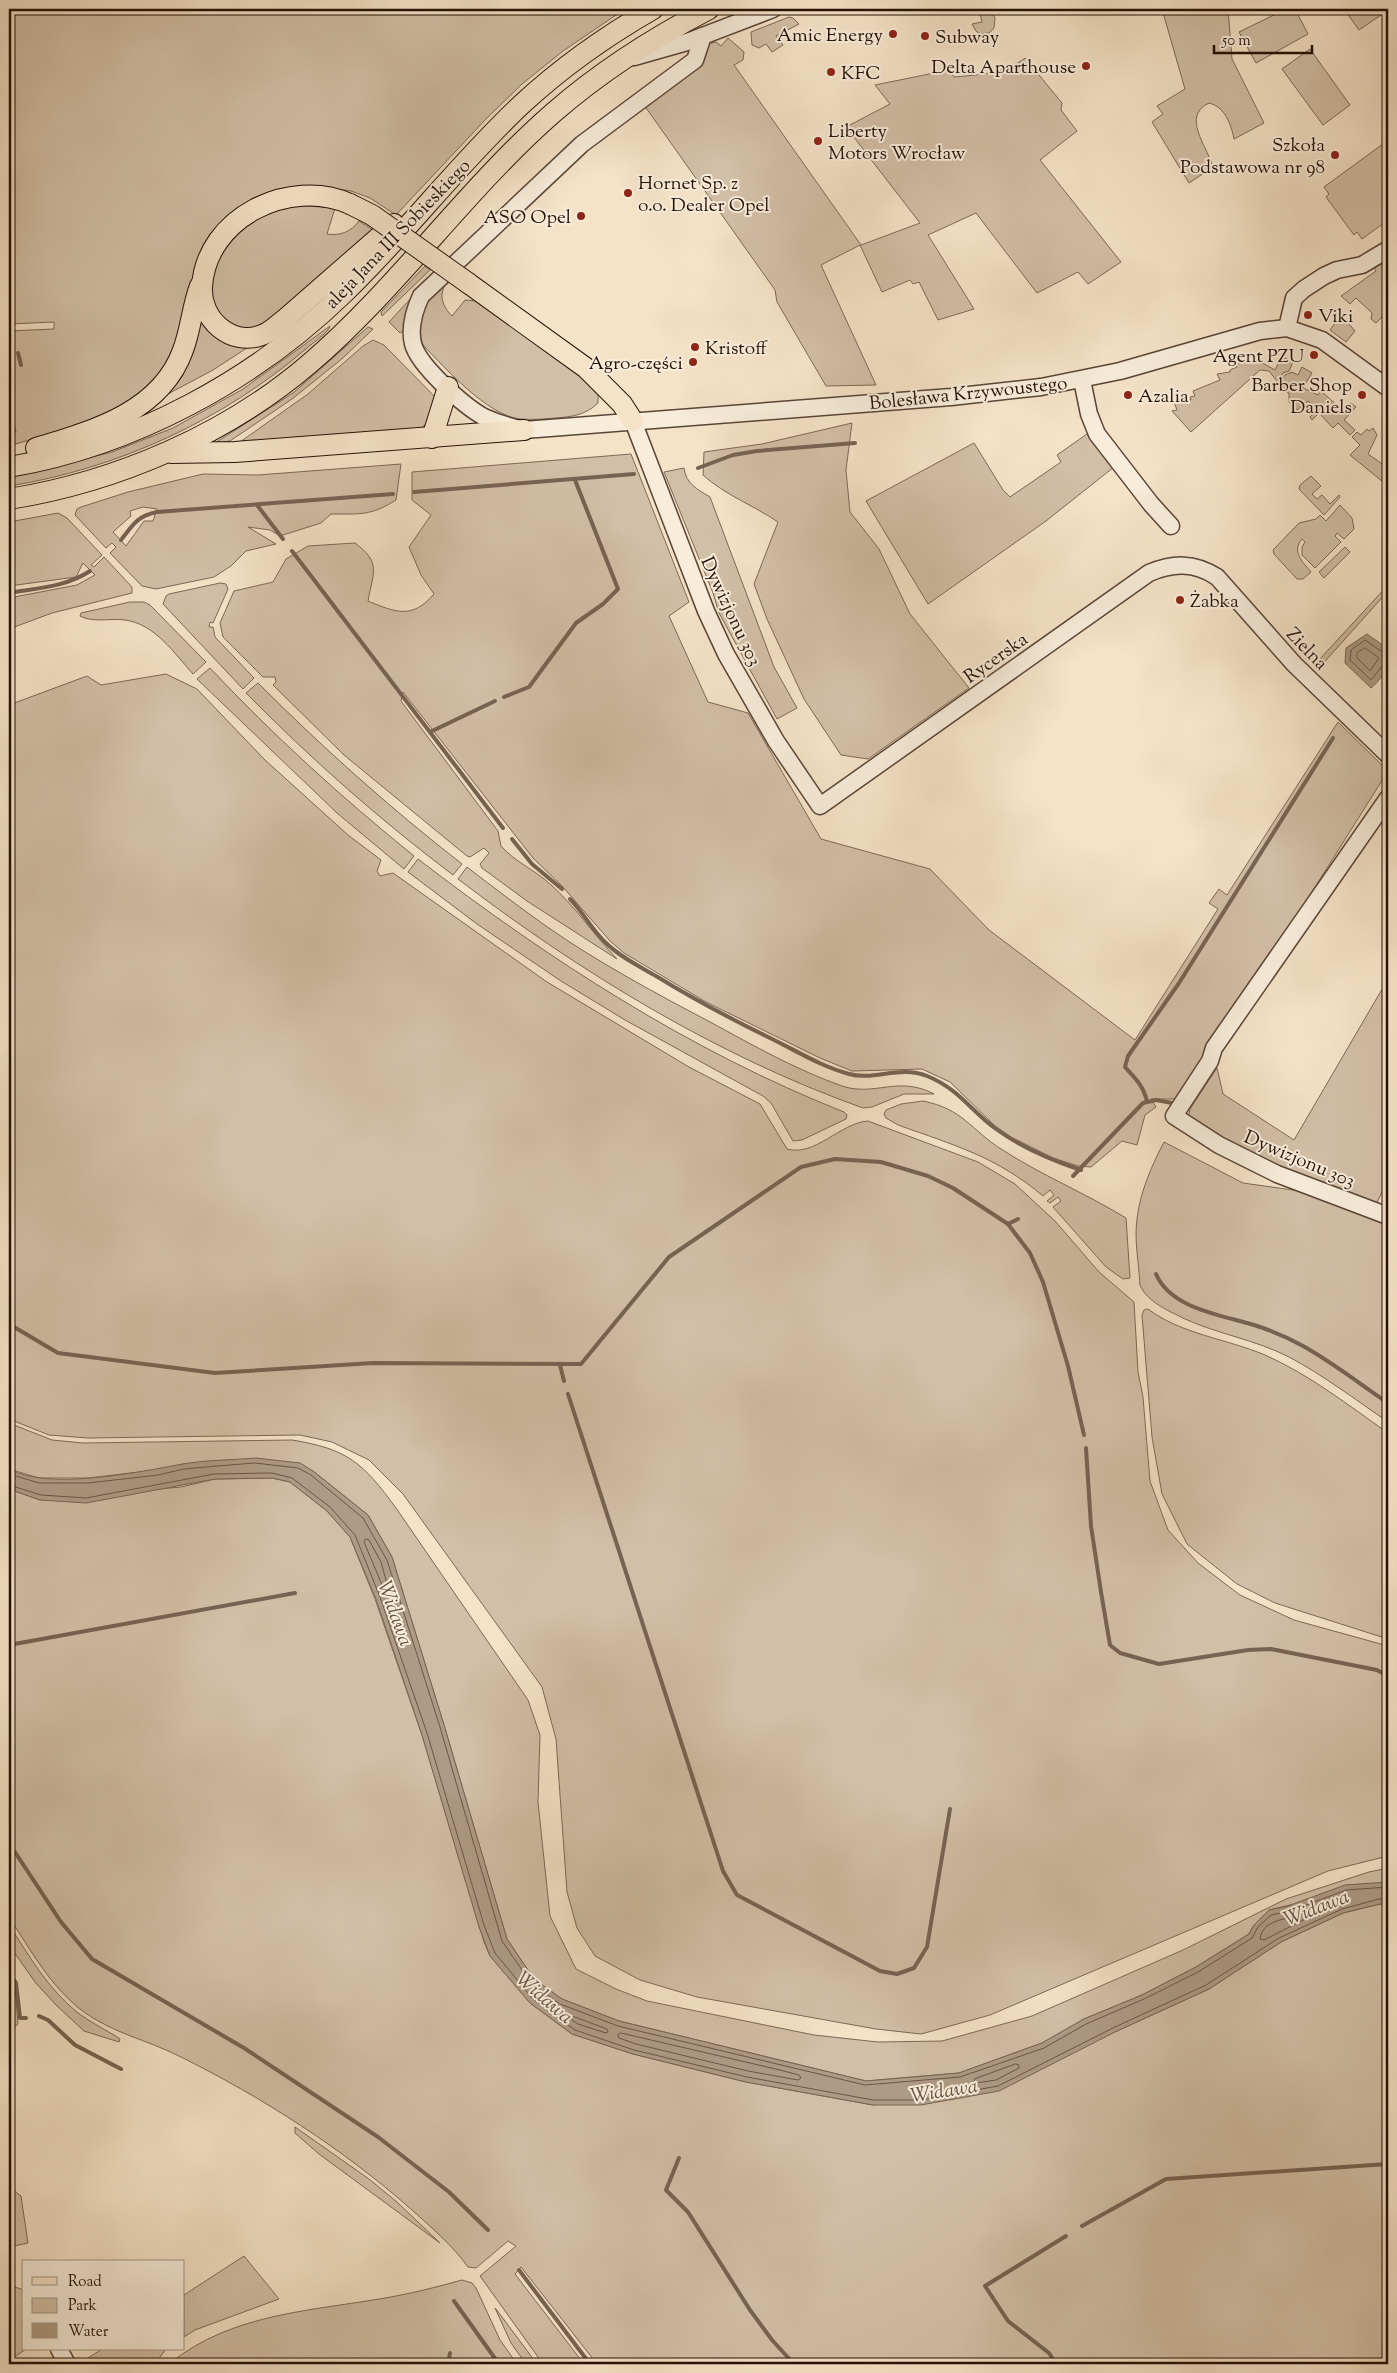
<svg xmlns="http://www.w3.org/2000/svg" width="1397" height="2373" font-family="'Sorts Mill Goudy',serif">
<rect width="100%" height="100%" fill="#f5e3c8"/>
<filter id="stains"><feTurbulence type="fractalNoise" baseFrequency=".004" numOctaves="4"/><feColorMatrix values="0 0 0 0 .2 0 0 0 0 .09 0 0 0 0 .02 0 0 0 .5 -.17"/></filter>
<radialGradient id="worn" r=".72"><stop offset=".6" stop-color="#630" stop-opacity="0"/><stop offset="1" stop-color="#630" stop-opacity=".3"/></radialGradient>
<!-- green -->
<g fill="#d2bfa7" stroke="#7c6856" fill-rule="evenodd">
<path d="M 9,9 L 625,9 L 563,51 L 522,84 L 485,120 L 396,215 L 370,198 L 351,191 L 314,186 L 279,189 L 259,196 L 235,212 L 173,366 L 136,403 L 70,428 L 9,446 L 9,435 L 16,432 L 9,401 L 9,331 L 54,329 L 54,322 L 9,324 Z"/>
<path d="M 979,9 L 990,9 L 995,18 L 994,28 L 989,33 L 980,34 L 976,31 L 972,24 L 982,22 Z"/>
<path d="M 1162,9 L 1228,9 L 1232,59 L 1264,123 L 1234,139 C 1231,124 1225,107 1209,103 C 1181,116 1207,146 1213,167 L 1189,183 L 1152,122 L 1163,114 L 1157,106 L 1185,89 Z"/>
<path d="M 1286,9 L 1295,9 L 1308,34 L 1256,63 L 1239,32 Z"/>
<path d="M 1344,9 L 1388,9 L 1388,14 L 1384,13 L 1359,30 Z"/>
<path d="M 789,17 L 793,18 L 799,24 L 776,36 L 783,45 L 772,52 L 766,44 L 759,48 L 752,45 L 751,32 Z"/>
<path d="M 728,38 L 744,52 L 743,60 L 734,65 L 861,245 L 920,223 L 846,127 L 890,104 L 875,85 L 949,70 L 954,77 C 978,75 1007,73 1025,58 L 1062,103 L 1061,110 L 1077,131 L 1040,160 L 1121,262 L 1088,284 L 1078,272 L 1037,293 L 976,213 L 928,235 L 974,309 L 938,320 L 919,282 L 913,284 L 910,280 L 882,292 L 860,245 L 821,265 L 876,385 L 826,386 L 777,302 L 775,290 L 644,105 L 707,44 L 716,42 L 721,46 Z"/>
<path d="M 1310,49 L 1350,105 L 1323,125 L 1282,69 Z"/>
<path d="M 1387,141 L 1388,220 L 1362,239 L 1357,232 L 1354,235 L 1326,197 L 1329,194 L 1324,187 Z"/>
<path d="M 294,205 L 335,208 L 327,234 C 340,236 351,232 359,221 L 376,232 L 280,316 L 248,331 L 219,320 C 216,311 211,300 210,290 C 208,263 242,225 264,214 C 274,210 285,208 294,205 Z"/>
<path d="M 1384,259 L 1388,261 L 1382,268 L 1388,277 L 1388,311 L 1376,323 L 1371,319 L 1372,313 L 1356,298 L 1350,304 L 1341,296 L 1376,271 L 1374,267 Z"/>
<path d="M 425,266 L 430,270 L 382,316 L 381,312 Z"/>
<path d="M 447,282 C 438,294 442,306 452,316 L 465,300 L 478,301 L 572,368 L 598,392 L 598,403 C 586,415 571,417 555,418 C 543,419 532,420 520,419 C 487,415 446,369 423,345 L 418,328 L 425,302 Z"/>
<path d="M 413,296 L 405,330 L 400,333 L 389,322 Z"/>
<path d="M 200,314 L 250,346 L 213,370 L 166,395 Z"/>
<path d="M 1341,315 L 1355,331 L 1346,342 L 1330,330 Z"/>
<path d="M 330,326 C 330,331 313,343 307,348 C 224,420 117,469 9,486 L 9,477 L 112,452 L 173,428 L 243,389 Z"/>
<path d="M 368,327 L 373,329 L 343,358 L 292,399 L 230,441 L 215,443 L 293,393 Z"/>
<path d="M 373,340 L 384,345 L 437,399 L 430,421 L 421,428 L 240,442 L 308,394 L 363,346 Z"/>
<path d="M 1286,358 L 1293,362 L 1289,371 L 1283,373 L 1278,382 L 1269,371 L 1260,370 L 1191,432 L 1172,411 L 1177,410 L 1174,402 L 1191,400 L 1190,397 L 1195,396 L 1193,391 L 1220,380 L 1217,374 L 1230,372 L 1230,370 L 1237,367 L 1236,364 L 1250,360 L 1252,363 L 1257,360 L 1275,370 L 1280,360 Z"/>
<path d="M 1302,367 L 1312,373 L 1303,388 L 1318,395 L 1321,391 L 1342,410 L 1351,403 L 1356,407 L 1344,420 L 1355,430 L 1350,435 L 1338,423 L 1333,428 L 1319,413 L 1312,420 L 1310,417 L 1317,410 L 1308,401 L 1297,410 L 1289,402 L 1289,394 L 1280,383 L 1285,375 L 1292,372 L 1298,375 Z"/>
<path d="M 852,423 L 846,470 L 850,512 L 879,549 L 910,614 L 969,688 L 868,759 L 841,755 L 804,699 L 767,619 L 754,584 L 778,522 C 753,505 725,495 703,475 L 704,452 L 762,444 Z"/>
<path d="M 1373,428 L 1377,435 L 1368,454 L 1388,468 L 1388,486 L 1350,455 L 1360,445 L 1352,437 L 1357,432 L 1361,435 L 1367,429 L 1369,431 Z"/>
<path d="M 1087,434 L 1114,467 L 1046,521 L 928,604 L 866,501 L 974,443 L 1003,490 L 1010,497 L 1061,462 L 1057,455 Z"/>
<path d="M 631,454 L 689,602 L 669,616 L 708,702 L 748,713 L 821,839 L 930,869 L 989,930 L 1135,1040 L 1218,909 L 1209,903 L 1219,889 L 1227,895 L 1338,722 L 1388,771 L 1200,1070 L 1179,1099 L 1151,1099 L 1156,1107 L 1145,1115 L 1137,1145 L 1122,1141 L 1091,1167 L 1078,1166 L 1053,1158 L 1011,1137 L 994,1125 L 950,1082 L 922,1069 L 852,1071 L 820,1058 L 706,1002 L 624,953 L 610,941 L 562,886 L 533,858 L 403,692 L 401,701 L 498,831 L 501,846 C 515,862 535,870 550,884 C 575,906 594,935 617,959 L 527,901 L 482,868 L 480,864 L 489,853 L 484,848 L 470,857 L 467,856 L 344,755 L 273,685 L 276,682 L 275,677 L 263,677 L 223,637 L 220,623 L 234,591 L 273,582 L 286,559 L 308,546 L 355,543 C 382,563 373,572 368,601 C 395,612 412,620 434,594 L 421,575 L 409,547 L 431,515 L 412,500 L 412,472 Z"/>
<path d="M 401,464 L 396,500 C 371,516 360,514 331,514 L 321,523 L 280,536 L 270,530 L 248,527 L 276,544 L 246,551 L 231,566 L 214,577 L 156,589 L 142,586 L 110,553 L 116,547 L 112,543 L 106,548 L 75,515 L 77,509 L 81,507 L 128,492 L 203,474 L 258,475 ZM 143,507 L 157,509 L 153,521 L 144,521 L 126,546 L 113,532 L 131,516 L 130,511 Z"/>
<path d="M 684,468 C 686,484 697,489 710,497 L 774,667 L 797,708 L 777,719 L 719,613 L 713,593 L 664,472 Z"/>
<path d="M 1311,476 L 1321,486 L 1312,494 L 1317,499 L 1322,495 L 1330,504 L 1339,495 L 1340,497 L 1324,515 L 1299,489 L 1300,485 Z"/>
<path d="M 1340,505 L 1352,518 L 1354,529 L 1344,539 L 1337,533 L 1335,536 L 1341,542 L 1315,568 L 1302,555 L 1302,547 L 1305,542 L 1302,539 C 1291,552 1303,562 1311,572 L 1303,579 L 1297,579 L 1274,554 L 1273,550 L 1299,523 L 1316,519 L 1320,515 L 1326,521 Z"/>
<path d="M 58,513 L 67,518 L 102,555 L 91,565 L 94,567 L 104,557 L 132,587 L 132,593 L 52,613 L 9,629 L 9,598 L 77,585 L 95,575 L 83,563 L 76,577 L 9,586 L 9,522 Z"/>
<path d="M 1345,547 L 1350,552 L 1324,578 L 1319,572 Z"/>
<path d="M 1384,577 L 1388,580 L 1388,591 L 1319,668 L 1314,664 L 1315,657 L 1319,660 L 1388,585 L 1383,580 Z"/>
<path d="M 220,583 L 226,584 L 228,589 L 213,623 L 210,622 L 209,627 L 213,627 L 215,637 L 254,678 L 243,689 L 163,604 L 166,596 L 169,594 Z"/>
<path d="M 130,602 L 144,602 L 150,605 L 206,662 L 193,674 C 174,653 155,624 125,620 C 111,618 93,623 80,616 L 81,613 Z"/>
<path d="M 210,668 C 274,736 341,797 414,856 L 404,869 L 337,813 L 197,679 Z"/>
<path d="M 166,674 L 197,689 L 265,760 L 348,835 L 381,860 L 377,871 L 380,876 L 393,873 L 547,982 L 689,1067 L 760,1104 L 787,1149 C 815,1157 840,1123 868,1121 L 978,1162 L 1015,1184 L 1055,1221 L 1099,1272 L 1134,1302 L 1138,1372 L 1143,1397 L 1150,1481 L 1168,1530 L 1198,1563 L 1240,1595 L 1294,1620 L 1388,1646 L 1388,1856 L 1328,1871 L 990,2015 L 921,2034 L 876,2029 L 697,1997 L 640,1980 L 595,1956 L 577,1928 L 567,1892 L 556,1739 L 542,1687 L 403,1494 L 369,1460 L 332,1442 L 300,1435 L 88,1438 L 49,1435 L 9,1419 L 9,705 L 87,676 L 101,685 Z"/>
<path d="M 258,683 C 323,748 390,808 462,864 L 453,875 C 379,819 311,759 246,693 Z"/>
<path d="M 418,859 C 548,959 690,1051 844,1112 L 847,1115 L 846,1119 L 802,1140 L 793,1141 L 771,1103 L 763,1096 L 625,1020 L 561,981 L 477,924 L 408,872 Z"/>
<path d="M 467,867 C 493,887 519,907 546,926 C 597,962 657,994 712,1023 C 754,1046 797,1070 842,1086 C 875,1097 898,1075 934,1094 L 904,1094 L 872,1107 L 863,1108 C 717,1056 580,972 458,879 Z"/>
<path d="M 1388,979 L 1388,1179 L 1375,1207 L 1258,1162 L 1188,1118 L 1190,1109 L 1217,1068 L 1223,1094 L 1294,1140 Z"/>
<path d="M 923,1101 C 963,1109 970,1129 1001,1149 C 1041,1175 1085,1193 1126,1218 L 1130,1278 L 1123,1279 L 1106,1267 L 1053,1207 L 1061,1201 L 1058,1197 L 1050,1203 L 1047,1201 L 1054,1195 L 1050,1190 L 1043,1196 C 997,1157 954,1145 898,1125 L 886,1118 L 884,1114 L 886,1110 L 901,1104 Z"/>
<path d="M 1164,1142 L 1243,1183 L 1300,1191 L 1355,1209 L 1388,1223 L 1388,1422 C 1356,1400 1323,1375 1289,1357 C 1256,1340 1218,1334 1185,1319 C 1169,1311 1147,1302 1140,1285 C 1139,1264 1134,1240 1137,1219 C 1140,1192 1152,1165 1164,1142 Z"/>
<path d="M 1148,1309 C 1181,1334 1227,1339 1265,1355 C 1310,1375 1348,1405 1388,1433 L 1388,1639 L 1275,1603 L 1237,1584 L 1187,1544 L 1162,1494 L 1152,1437 L 1142,1315 L 1144,1310 Z"/>
<path d="M 9,1423 L 52,1440 L 83,1443 L 292,1440 C 348,1449 363,1463 396,1508 L 528,1700 L 540,1735 L 538,1802 L 550,1916 L 576,1969 L 616,1989 L 647,2001 L 814,2035 L 878,2042 L 942,2041 L 1032,2016 L 1183,1950 L 1286,1899 L 1369,1872 L 1388,1868 L 1388,1882 L 1269,1910 L 1254,1925 L 1249,1934 L 1196,1967 L 1142,1995 L 1084,2019 L 1042,2043 L 959,2073 L 866,2081 L 619,2021 L 562,1999 L 534,1979 L 507,1939 L 444,1725 L 392,1557 L 368,1515 L 313,1471 L 183,1464 L 157,1470 L 88,1478 L 39,1478 L 9,1469 Z"/>
<path d="M 272,1478 L 290,1482 L 327,1511 L 350,1537 L 375,1599 L 422,1735 L 484,1942 L 490,1956 L 530,2003 L 572,2034 L 633,2054 L 746,2082 L 873,2105 L 1117,2031 L 1209,1989 L 1281,1942 L 1343,1913 L 1380,1904 L 1388,1904 L 1388,2364 L 597,2364 L 521,2267 L 515,2274 L 584,2364 L 543,2364 L 480,2276 L 516,2246 L 508,2241 L 476,2268 L 468,2267 C 453,2246 432,2228 412,2210 C 343,2149 262,2097 179,2056 C 147,2040 113,2033 84,2012 C 51,1988 30,1949 9,1917 L 9,1489 L 40,1500 L 181,1487 L 215,1479 Z"/>
<path d="M 9,1925 C 30,1957 48,1989 78,2013 C 89,2021 102,2028 114,2035 L 120,2039 L 119,2042 L 84,2031 L 56,2005 L 35,1982 L 9,1945 Z"/>
<path d="M 9,1977 L 15,1986 L 18,2024 L 9,2032 Z"/>
<path d="M 295,2127 L 369,2179 L 397,2202 L 440,2243 L 319,2154 L 295,2133 Z"/>
<path d="M 9,2187 L 21,2196 L 28,2243 L 9,2247 Z"/>
<path d="M 244,2256 L 279,2299 L 195,2330 L 184,2337 L 184,2295 Z"/>
<path d="M 462,2280 L 472,2283 L 476,2288 L 500,2340 L 517,2364 L 169,2364 C 234,2311 318,2311 396,2296 C 418,2292 440,2286 462,2280 Z"/>
<path d="M 9,2285 L 24,2290 L 24,2349 L 26,2349 L 9,2361 Z"/>
<path d="M 495,2308 L 496,2309 L 537,2364 L 526,2364 L 511,2343 Z"/>
<path d="M 102,2349 L 166,2349 L 155,2364 L 88,2364 L 88,2358 Z"/>
</g>
<!-- water -->
<g fill="#ae9b86" stroke="#776352">
<path d="M 1367,634 C 1373,639 1382,643 1386,649 C 1395,661 1380,681 1371,688 L 1345,663 L 1346,648 Z"/>
<path d="M 256,1458 L 300,1463 L 313,1471 L 368,1515 L 392,1557 L 444,1725 L 507,1939 L 534,1979 L 562,1999 L 619,2021 L 866,2081 L 959,2073 L 1042,2043 L 1084,2019 L 1142,1995 L 1196,1967 L 1249,1934 L 1254,1925 L 1269,1910 L 1288,1906 L 1345,1885 L 1388,1882 L 1388,1904 L 1380,1904 L 1343,1913 L 1281,1942 L 1209,1989 L 1117,2031 L 999,2091 L 921,2105 L 873,2105 L 746,2082 L 633,2054 L 572,2034 L 530,2003 L 490,1956 L 479,1927 L 422,1735 L 376,1599 L 350,1537 L 327,1511 L 290,1482 L 272,1478 L 215,1479 L 86,1503 L 40,1500 L 9,1489 L 9,1469 C 49,1491 138,1472 183,1464 C 206,1460 232,1460 256,1458 Z"/>
</g>
<g fill="none" stroke-linecap="round" stroke-linejoin="round">
<!-- shore -->
<g stroke="#6a5646" stroke-width="1">
<path d="M 1365,648 L 1379,658 L 1370,671 L 1357,658 L 1357,653 Z"/>
<path d="M 1388,654 L 1384,653 L 1365,640 L 1351,650 L 1350,660 L 1371,680 L 1383,665 L 1388,663"/>
<path d="M 9,1474 L 39,1483 L 88,1483 L 158,1475 L 184,1469 L 217,1466 L 255,1463 L 298,1468 L 311,1475 L 363,1518 L 387,1560 L 440,1727 L 502,1941 L 531,1983 L 560,2004 L 618,2026 L 865,2085 L 960,2077 L 1044,2048 L 1086,2024 L 1144,1999 L 1198,1972 L 1252,1938 L 1258,1927 L 1271,1915 L 1290,1911 L 1346,1890 L 1388,1887"/>
<path d="M 9,1485 L 41,1495 L 86,1498 L 214,1474 L 272,1473 L 292,1478 L 330,1507 L 355,1535 L 380,1597 L 427,1733 L 484,1925 L 495,1953 L 533,1999 L 575,2030 L 634,2050 L 747,2077 L 873,2100 L 921,2100 L 998,2086 L 1115,2027 L 1206,1985 L 1279,1938 L 1342,1909 L 1379,1899 L 1388,1899"/>
<path d="M 366,1539 L 369,1540 L 381,1562 L 389,1591 L 388,1593 L 385,1592 L 364,1542 Z"/>
<path d="M 1317,1908 L 1320,1909 L 1319,1912 L 1264,1940 L 1260,1939 C 1263,1921 1279,1921 1294,1916 C 1302,1914 1309,1911 1317,1908 Z"/>
<path d="M 572,2016 L 607,2029 L 608,2032 L 606,2033 L 578,2024 L 572,2020 Z"/>
<path d="M 621,2033 L 780,2070 L 799,2075 L 801,2078 L 798,2080 L 748,2071 L 636,2044 L 619,2038 L 618,2035 Z"/>
<path d="M 1016,2064 L 1019,2065 L 1019,2068 L 996,2080 L 976,2083 L 974,2082 L 975,2079 Z"/>
</g>
<!-- stream -->
<g stroke="#776352" stroke-width="4">
<path d="M 18,353 L 21,365"/>
<path d="M 698,468 L 733,455 L 757,451 L 855,443"/>
<path d="M 414,492 L 634,474"/>
<path d="M 257,505 L 283,539"/>
<path d="M 121,540 C 133,525 137,516 157,512 L 393,494"/>
<path d="M 292,551 L 503,828"/>
<path d="M 9,593 C 37,588 66,587 90,571"/>
<path d="M 504,697 L 529,687 L 576,623 L 603,604 L 618,589 L 575,480"/>
<path d="M 430,732 L 495,701"/>
<path d="M 512,839 L 532,864 L 562,889"/>
<path d="M 570,899 C 583,912 592,930 606,943 C 620,957 639,966 656,976 C 695,1000 735,1021 776,1041 C 800,1053 823,1067 849,1074 C 874,1081 900,1065 927,1076 C 959,1089 970,1110 996,1129 C 1022,1148 1051,1160 1081,1170"/>
<path d="M 1147,1102 C 1144,1086 1135,1078 1125,1067 L 1128,1056 L 1179,983 L 1333,738"/>
<path d="M 1073,1176 L 1143,1103 L 1156,1100 L 1172,1103"/>
<path d="M 1008,1224 L 1018,1219"/>
<path d="M 1156,1274 C 1171,1309 1222,1315 1254,1325 C 1270,1330 1287,1337 1303,1346 C 1332,1362 1360,1384 1388,1403"/>
<path d="M 9,1324 L 58,1353 L 215,1373 L 373,1363 L 581,1364 L 669,1257 L 801,1167 L 835,1159 L 881,1162 L 928,1176 L 953,1188 L 1008,1224 L 1017,1236 L 1030,1253 L 1043,1282 L 1068,1366 L 1084,1435"/>
<path d="M 560,1365 L 564,1381"/>
<path d="M 568,1394 L 723,1871 L 737,1895 L 880,1971 L 897,1974 L 914,1968 L 927,1947 L 950,1809"/>
<path d="M 1086,1448 L 1091,1526 L 1101,1592 L 1110,1645 L 1120,1653 L 1159,1664 L 1248,1650 L 1271,1649 L 1377,1670 L 1388,1676"/>
<path d="M 9,1645 L 295,1593"/>
<path d="M 9,1843 L 61,1922 L 92,1959 L 244,2048 L 378,2137 L 449,2192 L 488,2230"/>
<path d="M 9,1973 L 16,1983 L 20,2018 L 26,2018"/>
<path d="M 39,2016 L 48,2020 L 75,2045 L 121,2069"/>
<path d="M 679,2158 L 666,2190 L 688,2212 L 750,2310 L 772,2340 L 794,2364"/>
<path d="M 1082,2226 L 1166,2179 L 1388,2164"/>
<path d="M 519,2270 L 590,2364"/>
<path d="M 454,2301 L 499,2364"/>
<path d="M 448,2364 L 450,2353"/>
<path d="M 1056,2364 L 1049,2353 L 1008,2321 L 985,2286 L 1066,2236"/>
</g>
<defs>
<g id="minor">
<path d="M 703,36 L 695,60 L 582,144 L 421,296 C 414,311 409,327 413,344 C 419,366 464,406 484,417 C 497,423 511,427 524,430 L 951,397 L 1041,387 L 1120,371 L 1260,331 L 1287,328 L 1322,340 L 1388,388"/>
<path d="M 634,57 L 687,42 L 773,9"/>
<path d="M 1287,328 L 1294,298 L 1304,289 L 1324,276 L 1337,270 L 1362,265 L 1387,250"/>
<path d="M 1082,380 L 1089,414 L 1097,434 L 1151,504 L 1171,526"/>
<path d="M 633,421 L 706,611 L 726,654 L 776,741 L 820,806 L 1149,573 C 1173,563 1194,562 1217,577 L 1294,664 L 1388,755"/>
<path d="M 1388,798 L 1214,1048 L 1210,1061 L 1174,1116 L 1219,1145 L 1277,1174 L 1388,1216"/>
<path d="M 59,2349 L 67,2364"/>
</g>
<g id="major">
<path d="M 350,204 C 290,177 206,217 202,287 C 200,319 231,347 262,335 C 271,332 277,325 284,320 L 394,224"/>
<path d="M 468,283 L 586,368 L 622,404 L 633,421"/>
<path d="M 432,438 L 448,387"/>
<path d="M 36,448 C 93,431 161,412 183,350 C 191,329 192,307 200,286"/>
<path d="M 171,453 L 235,452 L 524,430"/>
<path d="M 9,467 C 133,446 255,380 345,292 C 407,232 459,163 522,104 C 562,67 606,36 653,9"/>
<path d="M 9,499 C 116,482 226,435 309,364 C 398,288 465,190 553,113 C 600,72 653,38 709,9"/>
</g>
</defs>
<!-- minor casing -->
<use href="#minor" stroke="#594536" stroke-width="19"/>
<!-- major casing -->
<use href="#major" stroke="#251005" stroke-width="22"/>
<!-- minor -->
<use href="#minor" stroke="#f8eddb" stroke-width="16"/>
<!-- major -->
<use href="#major" stroke="#f5e3c8" stroke-width="20"/>
<defs>
<path id="major-bridge" d="M 350,204 L 372,215 L 468,283"/>
</defs>
<!-- major-bridge casing -->
<use href="#major-bridge" stroke="#251005" stroke-width="22" stroke-linecap="butt"/>
<!-- major-bridge -->
<use href="#major-bridge" stroke="#f5e3c8" stroke-width="20"/>
</g>
<!-- markers -->
<g fill="#8f2418" stroke="#f8eddb" stroke-width="2">
<circle cx="893" cy="34" r="5"/>
<circle cx="925" cy="36" r="5"/>
<circle cx="1086" cy="66" r="5"/>
<circle cx="831" cy="72" r="5"/>
<circle cx="818" cy="141" r="5"/>
<circle cx="1335" cy="155" r="5"/>
<circle cx="628" cy="193" r="5"/>
<circle cx="581" cy="216" r="5"/>
<circle cx="1308" cy="315" r="5"/>
<circle cx="695" cy="347" r="5"/>
<circle cx="1314" cy="355" r="5"/>
<circle cx="693" cy="362" r="5"/>
<circle cx="1128" cy="395" r="5"/>
<circle cx="1362" cy="395" r="5"/>
<circle cx="1180" cy="600" r="5"/>
</g>
<g text-anchor="middle" stroke-width="4" stroke-linejoin="round" paint-order="stroke">
<!-- poi labels -->
<g font-size="19" fill="#251005" stroke="#f8eddb" text-anchor="start">
<text x="883" y="41" text-anchor="end">Amic Energy</text>
<text x="935" y="43">Subway</text>
<text x="1076" y="73" text-anchor="end">Delta Aparthouse</text>
<text x="841" y="79">KFC</text>
<text x="828" y="137">Liberty<tspan x="828" dy="22">Motors Wrocław</tspan></text>
<text x="1325" y="151" text-anchor="end">Szkoła<tspan x="1325" dy="22">Podstawowa nr 98</tspan></text>
<text x="638" y="189">Hornet Sp. z<tspan x="638" dy="22">o.o. Dealer Opel</tspan></text>
<text x="571" y="223" text-anchor="end">ASO Opel</text>
<text x="1318" y="322">Viki</text>
<text x="705" y="354">Kristoff</text>
<text x="1304" y="362" text-anchor="end">Agent PZU</text>
<text x="683" y="369" text-anchor="end">Agro-części</text>
<text x="1352" y="391" text-anchor="end">Barber Shop<tspan x="1352" dy="22">Daniels</tspan></text>
<text x="1138" y="402">Azalia</text>
<text x="1190" y="607">Żabka</text>
</g>
<!-- street labels -->
<g font-size="19" fill="#251005" stroke="#f8eddb">
<text transform="translate(397 233) rotate(-46)" y="7">aleja Jana III Sobieskiego</text>
<text transform="translate(968 392) rotate(-6)" y="7">Bolesława Krzywoustego</text>
<text transform="translate(732 611) rotate(65)" y="7">Dywizjonu 303</text>
<text transform="translate(1308 648) rotate(46)" y="7">Zielna</text>
<text transform="translate(995 657) rotate(-35)" y="7">Rycerska</text>
<text transform="translate(1300 1158) rotate(23)" y="7">Dywizjonu 303</text>
</g>
<!-- water labels -->
<g font-size="20" font-style="italic" fill="#634f3f" stroke="#f8eddb">
<text transform="translate(396 1613) rotate(70)" y="7">Widawa</text>
<text transform="translate(1316 1907) rotate(-21)" y="7">Widawa</text>
<text transform="translate(545 1997) rotate(41)" y="7">Widawa</text>
<text transform="translate(944 2090) rotate(-9)" y="7">Widawa</text>
</g>
</g>
<!-- margin -->
<rect width="1397" height="2373" fill="none" stroke="#f5e3c8" stroke-width="30"/>
<rect x="10" y="10" width="1377" height="2353" fill="none" stroke="#251005" stroke-width="2.5"/>
<rect x="15" y="15" width="1367" height="2343" fill="none" stroke="#251005"/>
<!-- legend -->
<rect x="22" y="2260" width="162" height="90" fill="#f8eddb" stroke="#a49585"/>
<rect x="32" y="2277" width="25" height="8" fill="#f5e3c8" stroke="#a49585"/>
<text x="68" y="2286" font-size="15" fill="#251005">Road</text>
<rect x="32" y="2298" width="25" height="15" fill="#d2bfa7" stroke="#a49585"/>
<text x="68" y="2310" font-size="15" fill="#251005">Park</text>
<rect x="32" y="2323" width="25" height="15" fill="#ae9b86" stroke="#a49585"/>
<text x="68" y="2336" font-size="15" fill="#251005">Water</text>
<!-- scale -->
<path d="M1214 45v8h98v-8" fill="none" stroke="#251005" stroke-width="2.5"/>
<text x="1222" y="45" font-size="15" fill="#251005" stroke="#f8eddb" stroke-width="4" paint-order="stroke">50 m</text>
<rect width="100%" height="100%" filter="url(#stains)"/>
<rect width="100%" height="100%" fill="url(#worn)"/>
</svg>
